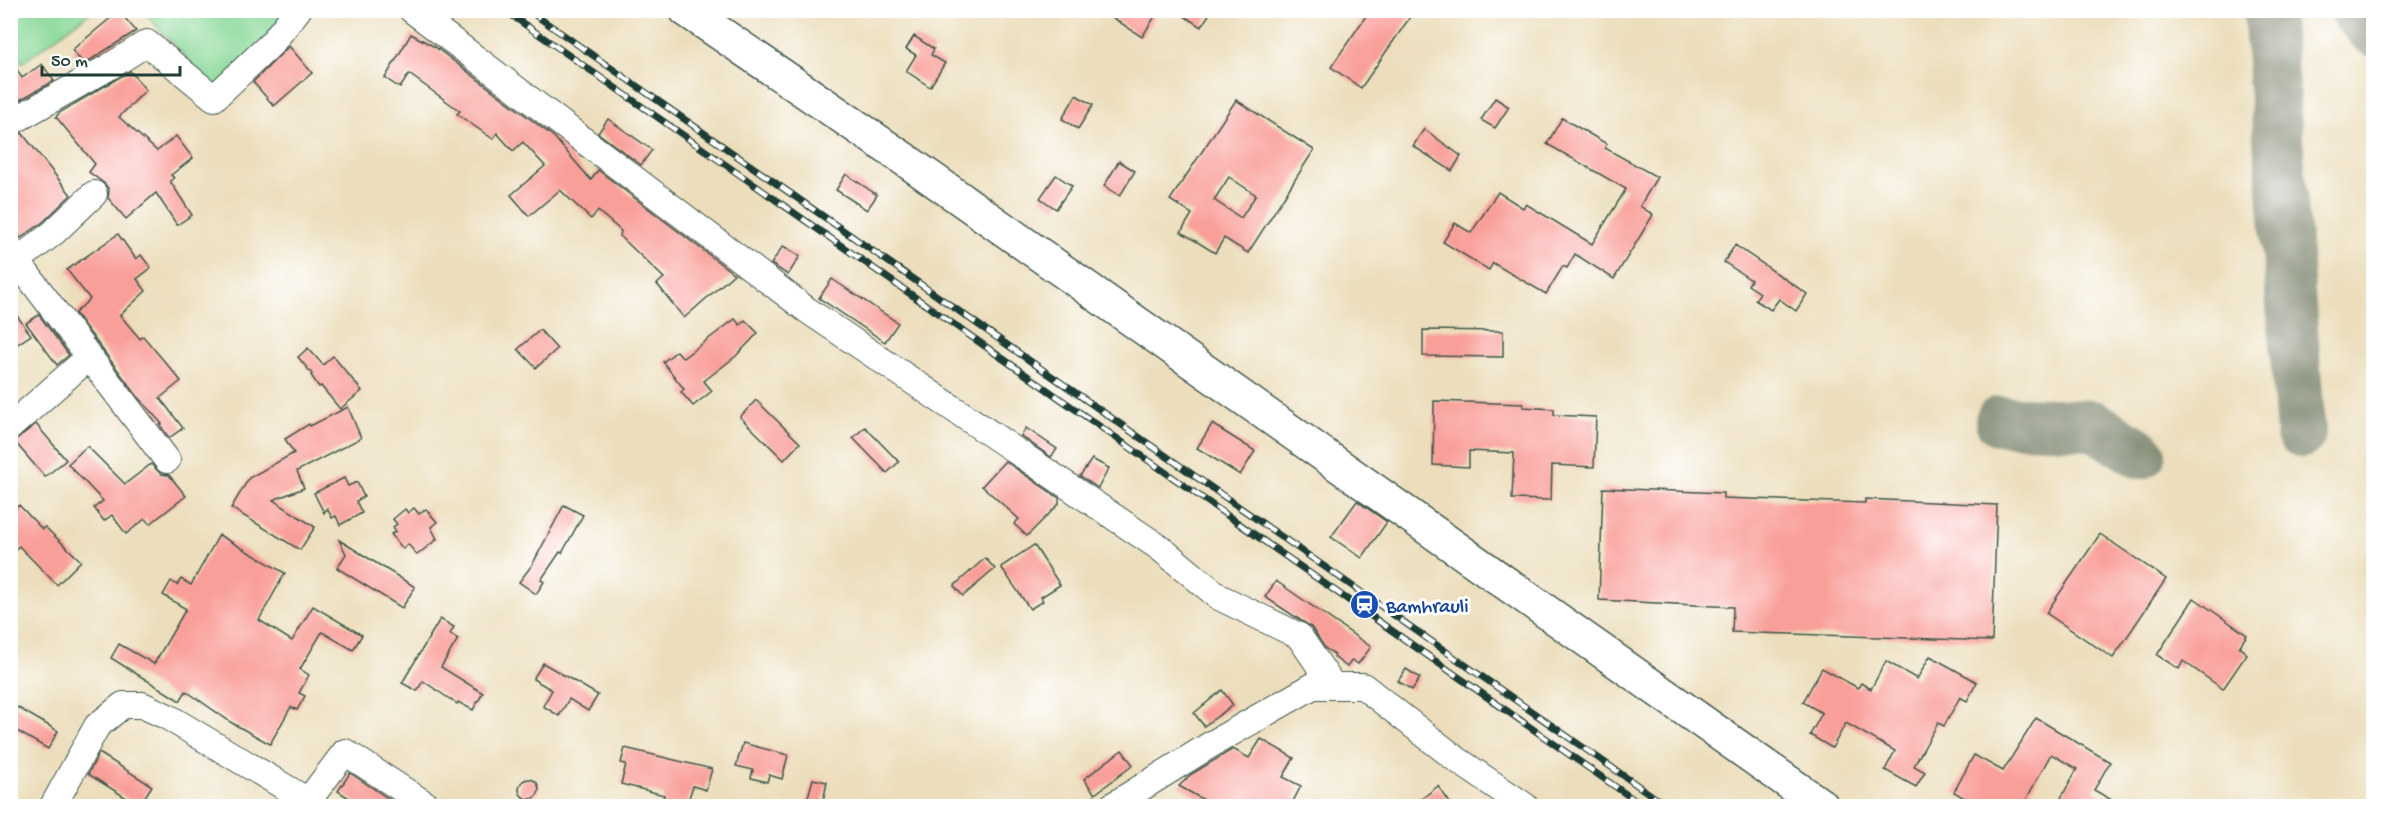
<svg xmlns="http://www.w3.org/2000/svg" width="2384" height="817" font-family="'Gochi Hand',sans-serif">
<rect width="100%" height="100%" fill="#fff"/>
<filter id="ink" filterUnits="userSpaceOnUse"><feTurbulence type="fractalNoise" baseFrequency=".0167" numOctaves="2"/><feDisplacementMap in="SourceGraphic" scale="12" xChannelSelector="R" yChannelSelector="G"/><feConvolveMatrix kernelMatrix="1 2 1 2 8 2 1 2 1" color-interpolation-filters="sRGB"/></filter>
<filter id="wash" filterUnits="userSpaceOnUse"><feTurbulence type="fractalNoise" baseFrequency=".008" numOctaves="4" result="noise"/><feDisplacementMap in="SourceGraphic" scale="24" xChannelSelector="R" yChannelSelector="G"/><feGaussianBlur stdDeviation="1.35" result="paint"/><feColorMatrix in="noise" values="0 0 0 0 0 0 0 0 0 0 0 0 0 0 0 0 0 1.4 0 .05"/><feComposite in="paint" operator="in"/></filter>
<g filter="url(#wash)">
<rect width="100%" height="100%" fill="#ecdebc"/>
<!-- green -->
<g fill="#89d898" stroke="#548a66" stroke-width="1.5">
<path d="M 10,11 L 11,10 L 92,11 L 22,63 L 11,49 Z"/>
<path d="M 143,11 L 289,11 L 219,93 Z"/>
</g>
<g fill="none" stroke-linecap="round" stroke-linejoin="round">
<!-- taxiway -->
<g stroke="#868e78" stroke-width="50">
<path d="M 2268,10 L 2301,433"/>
<path d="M 2354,10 L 2374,32"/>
<path d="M 2000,421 L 2093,425 L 2141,454"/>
</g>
</g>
<g id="blocks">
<!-- building -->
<g fill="#f99f9a" fill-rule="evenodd">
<path d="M 1101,10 L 1159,10 L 1142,37 Z"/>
<path d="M 1175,10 L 1212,10 L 1201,27 Z"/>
<path d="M 1370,10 L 1415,10 L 1361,88 L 1331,67 Z"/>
<path d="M 119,11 L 136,31 L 84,64 L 72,50 Z"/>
<path d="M 411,34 L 435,47 L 554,137 L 591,180 L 598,170 L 734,274 L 684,318 L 657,284 L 664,278 L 620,236 L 621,231 L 598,211 L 591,219 L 560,190 L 529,216 L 511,195 L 545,166 L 523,142 L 513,151 L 497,133 L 493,139 L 457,114 L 460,111 L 409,74 L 400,88 L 385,78 Z"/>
<path d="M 914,36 L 934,49 L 931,55 L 945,63 L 930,87 L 906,71 L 916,55 L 906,49 Z"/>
<path d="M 289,46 L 312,73 L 274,106 L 253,82 Z"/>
<path d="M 10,58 L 22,78 L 42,64 L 54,81 L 14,103 L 10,100 Z"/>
<path d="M 130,71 L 146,90 L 119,117 L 157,151 L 176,136 L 193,158 L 171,175 L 174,178 L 170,181 L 192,215 L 177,225 L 156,193 L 126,219 L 108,198 L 109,190 L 105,184 L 89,172 L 95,164 L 56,117 L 59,113 Z"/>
<path d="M 1076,95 L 1093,105 L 1078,129 L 1062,119 Z"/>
<path d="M 1495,98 L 1509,107 L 1495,128 L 1481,120 Z"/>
<path d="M 1236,100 L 1314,150 L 1248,253 L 1224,238 L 1215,253 L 1181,232 L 1192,214 L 1170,200 ZM 1229,177 L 1256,195 L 1241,218 L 1214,200 Z"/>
<path d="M 1562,118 L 1607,144 L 1605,148 L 1657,177 L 1640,206 L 1653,215 L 1614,279 L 1575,254 L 1567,268 L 1563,266 L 1546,294 L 1493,263 L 1489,270 L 1443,242 L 1455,223 L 1471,233 L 1498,192 L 1523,208 L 1526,204 L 1592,244 L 1626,189 L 1547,144 Z"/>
<path d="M 608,119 L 652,150 L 641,165 L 598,133 Z"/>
<path d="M 1424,129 L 1461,156 L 1452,171 L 1413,146 Z"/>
<path d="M 22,133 L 71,195 L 43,222 L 21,238 L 10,225 L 10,138 Z"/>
<path d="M 1119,161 L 1135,171 L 1120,196 L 1104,186 Z"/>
<path d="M 846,174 L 877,195 L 867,210 L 836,190 Z"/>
<path d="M 1056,175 L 1072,186 L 1056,209 L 1040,198 Z"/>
<path d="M 118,234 L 136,259 L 141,255 L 151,268 L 137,279 L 146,291 L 120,315 L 140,339 L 143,336 L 181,381 L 160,398 L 183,428 L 169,438 L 160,425 L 162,424 L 138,397 L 75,313 L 90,299 L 67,270 Z"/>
<path d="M 1735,245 L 1807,294 L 1796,311 L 1779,299 L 1771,310 L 1755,300 L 1760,293 L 1748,285 L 1751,280 L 1724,262 Z"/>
<path d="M 783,246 L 800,256 L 788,275 L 771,264 Z"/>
<path d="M 832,279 L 898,323 L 885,342 L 819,298 Z"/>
<path d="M 10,306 L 31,335 L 10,349 Z"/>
<path d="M 39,315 L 69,355 L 57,365 L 26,323 Z"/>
<path d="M 735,319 L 740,325 L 745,320 L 758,333 L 736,356 L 704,381 L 712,391 L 693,406 L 681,392 L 684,389 L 663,362 L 677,351 L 683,358 Z"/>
<path d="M 540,330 L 557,349 L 536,368 L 518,349 Z"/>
<path d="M 1423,330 L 1503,331 L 1503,357 L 1423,356 Z"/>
<path d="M 308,348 L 323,365 L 333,356 L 362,391 L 340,409 L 321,386 L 319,387 L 311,375 L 312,374 L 298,357 Z"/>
<path d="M 756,400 L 800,443 L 784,460 L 740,417 Z"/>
<path d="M 1434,401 L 1523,404 L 1523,407 L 1554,409 L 1554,415 L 1596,417 L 1594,467 L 1552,465 L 1551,500 L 1512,499 L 1514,453 L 1469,451 L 1469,467 L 1433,465 Z"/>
<path d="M 348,407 L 361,438 L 297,471 L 304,488 L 273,500 L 315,527 L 300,550 L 231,508 L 249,478 L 294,453 L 285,439 L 309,424 L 310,426 Z"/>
<path d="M 36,424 L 66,460 L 45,477 L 14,441 Z"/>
<path d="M 1212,424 L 1255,451 L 1240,475 L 1197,448 Z"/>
<path d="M 865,427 L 899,462 L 887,473 L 853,438 Z"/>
<path d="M 1026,428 L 1057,449 L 1051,457 L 1021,436 Z"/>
<path d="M 87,446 L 125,484 L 151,464 L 161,474 L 169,475 L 186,496 L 150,524 L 145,519 L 126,534 L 112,515 L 104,521 L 94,508 L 103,501 L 68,464 Z"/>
<path d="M 1092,459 L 1109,468 L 1098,488 L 1080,476 Z"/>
<path d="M 1005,461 L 1059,498 L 1059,504 L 1027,536 L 1014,524 L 1019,519 L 982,486 Z"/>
<path d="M 344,478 L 348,486 L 357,482 L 364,497 L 356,501 L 362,513 L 340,525 L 336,516 L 332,518 L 327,508 L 324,513 L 314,493 Z"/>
<path d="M 1603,488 L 1723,493 L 1723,498 L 1865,503 L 1865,499 L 1997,505 L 1992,641 L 1732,632 L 1733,607 L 1599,600 Z"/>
<path d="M 1357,501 L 1387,522 L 1362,558 L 1331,537 Z"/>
<path d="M 19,505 L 42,529 L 45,527 L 81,561 L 57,585 L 19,546 L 10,554 L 10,514 Z"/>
<path d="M 564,505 L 583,515 L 562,553 L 560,552 L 541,580 L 544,582 L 536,594 L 519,582 L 532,565 Z"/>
<path d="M 414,508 L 419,514 L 426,509 L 437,522 L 431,527 L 437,539 L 417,555 L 408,544 L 403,549 L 391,534 L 396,531 L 393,527 L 397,524 L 393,519 L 405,509 L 408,513 Z"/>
<path d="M 2100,534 L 2166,579 L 2113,658 L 2046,613 Z"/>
<path d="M 219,535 L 285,573 L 259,620 L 292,641 L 313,606 L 362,635 L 353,650 L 322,632 L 300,669 L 309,675 L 299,693 L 305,696 L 297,710 L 291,707 L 270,744 L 232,723 L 186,691 L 180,701 L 111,658 L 119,644 L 154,664 L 186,609 L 163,595 L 171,581 L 177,585 L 181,579 L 191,585 Z"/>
<path d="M 339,540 L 415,587 L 402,608 L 337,568 L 346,554 Z"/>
<path d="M 1034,545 L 1060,585 L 1041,597 L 1043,601 L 1030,609 L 1001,567 Z"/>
<path d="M 985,558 L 995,569 L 963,596 L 954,586 Z"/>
<path d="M 1276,581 L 1371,647 L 1358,664 L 1352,660 L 1347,667 L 1334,657 L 1335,655 L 1325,648 L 1311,627 L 1265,597 Z"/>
<path d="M 2194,598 L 2247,635 L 2239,647 L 2247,654 L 2223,689 L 2183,661 L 2179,669 L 2157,655 Z"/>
<path d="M 440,619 L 454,627 L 450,634 L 458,639 L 441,667 L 483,693 L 473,710 L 458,702 L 457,704 L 423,681 L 417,691 L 402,683 Z"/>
<path d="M 1930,656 L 1977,682 L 1967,701 L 1960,697 L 1944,726 L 1938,723 L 1914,766 L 1925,772 L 1916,787 L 1885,770 L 1895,751 L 1846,723 L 1832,748 L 1810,735 L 1822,713 L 1803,702 L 1822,668 L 1858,688 L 1861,683 L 1871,689 L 1886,661 L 1917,679 Z"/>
<path d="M 543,663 L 598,695 L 588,711 L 569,699 L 559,716 L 543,706 L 552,690 L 533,679 Z"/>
<path d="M 1406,669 L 1420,678 L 1412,690 L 1398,681 Z"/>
<path d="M 1222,690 L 1233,705 L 1204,726 L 1194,713 Z"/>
<path d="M 10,703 L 58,731 L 48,749 L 10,727 Z"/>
<path d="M 2036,718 L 2110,762 L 2094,790 L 2124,807 L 2056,807 L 2077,769 L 2051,754 L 2022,807 L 1980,807 L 1954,792 L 1974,755 L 2003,771 Z"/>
<path d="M 1261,739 L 1294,758 L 1283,777 L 1301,786 L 1290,807 L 1216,807 L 1179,786 L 1190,775 L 1233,749 L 1249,758 Z"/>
<path d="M 743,743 L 788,755 L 782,779 L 769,775 L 767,782 L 751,778 L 753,770 L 736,766 Z"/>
<path d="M 625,748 L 712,769 L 706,790 L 693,786 L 686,807 L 661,807 L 664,795 L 621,784 L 626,764 L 621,763 Z"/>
<path d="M 1122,750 L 1133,765 L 1095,794 L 1084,779 Z"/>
<path d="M 99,753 L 152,786 L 139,806 L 88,774 Z"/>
<path d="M 350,773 L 401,807 L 363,807 L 338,791 Z"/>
<circle cx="529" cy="789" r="10"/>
<path d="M 813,779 L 827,782 L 822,807 L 805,807 Z"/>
<path d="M 1438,786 L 1453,807 L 1411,807 Z"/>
</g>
</g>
</g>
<g filter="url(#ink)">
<use href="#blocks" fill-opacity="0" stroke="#3e5548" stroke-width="1.5"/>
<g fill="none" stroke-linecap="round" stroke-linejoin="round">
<defs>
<g id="minor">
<path d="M 412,10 L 807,310 L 1160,548 L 1219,597 L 1299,636 L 1333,686"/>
<path d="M 10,123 L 109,67 L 147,43 L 214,98 L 271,44 L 298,10"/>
<path d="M 17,261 L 167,460"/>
<path d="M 10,266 L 53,233 L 94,194"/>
<path d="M 10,427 L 88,358"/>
<path d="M 53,806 L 97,726 L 123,705 L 142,705 L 168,717 L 308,801 L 345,752 L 428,806"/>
<path d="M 1112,806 L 1210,745 L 1313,686 L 1363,686 L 1456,759 L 1525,806"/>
</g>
<path id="major" d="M 686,10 L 904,159 L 1822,806"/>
</defs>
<!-- minor casing -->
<use href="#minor" stroke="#3e5548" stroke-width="28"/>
<!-- major casing -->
<use href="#major" stroke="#3e5548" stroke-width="36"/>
<!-- minor -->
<use href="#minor" stroke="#fff" stroke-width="26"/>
<!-- major -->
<use href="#major" stroke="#fff" stroke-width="33"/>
<defs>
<g id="rail">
<path d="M 504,10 L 1643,806"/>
<path d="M 528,10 L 1667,806"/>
</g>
</defs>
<!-- rail casing -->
<use href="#rail" stroke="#1f3d34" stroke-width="7"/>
<!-- rail -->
<use href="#rail" stroke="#fff" stroke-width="4.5" stroke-dasharray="14" stroke-linecap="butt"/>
</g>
</g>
<!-- icons -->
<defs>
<symbol id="station-disc" viewBox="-11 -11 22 22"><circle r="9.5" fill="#1a4fb4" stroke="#fff"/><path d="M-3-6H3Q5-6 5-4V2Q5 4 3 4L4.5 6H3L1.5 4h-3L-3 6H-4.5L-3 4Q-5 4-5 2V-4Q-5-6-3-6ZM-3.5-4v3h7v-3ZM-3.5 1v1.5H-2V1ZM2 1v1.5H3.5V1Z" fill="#fff"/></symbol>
</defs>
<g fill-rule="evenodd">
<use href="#station-disc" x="1348" y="588" width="33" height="33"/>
</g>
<g text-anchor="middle" stroke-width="6" stroke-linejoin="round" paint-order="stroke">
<!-- transit labels -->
<g font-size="20" fill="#164399" stroke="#fff" text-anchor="start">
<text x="1386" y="612">Bamhrauli</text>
</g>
</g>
<!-- margin -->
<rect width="2384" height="817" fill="none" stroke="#fff" stroke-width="36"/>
<!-- scale -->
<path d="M42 66v9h138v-9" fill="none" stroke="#1f3d34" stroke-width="3"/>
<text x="51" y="66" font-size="18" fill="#1f3d34" stroke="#ffffff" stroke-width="4.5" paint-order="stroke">50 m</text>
</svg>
